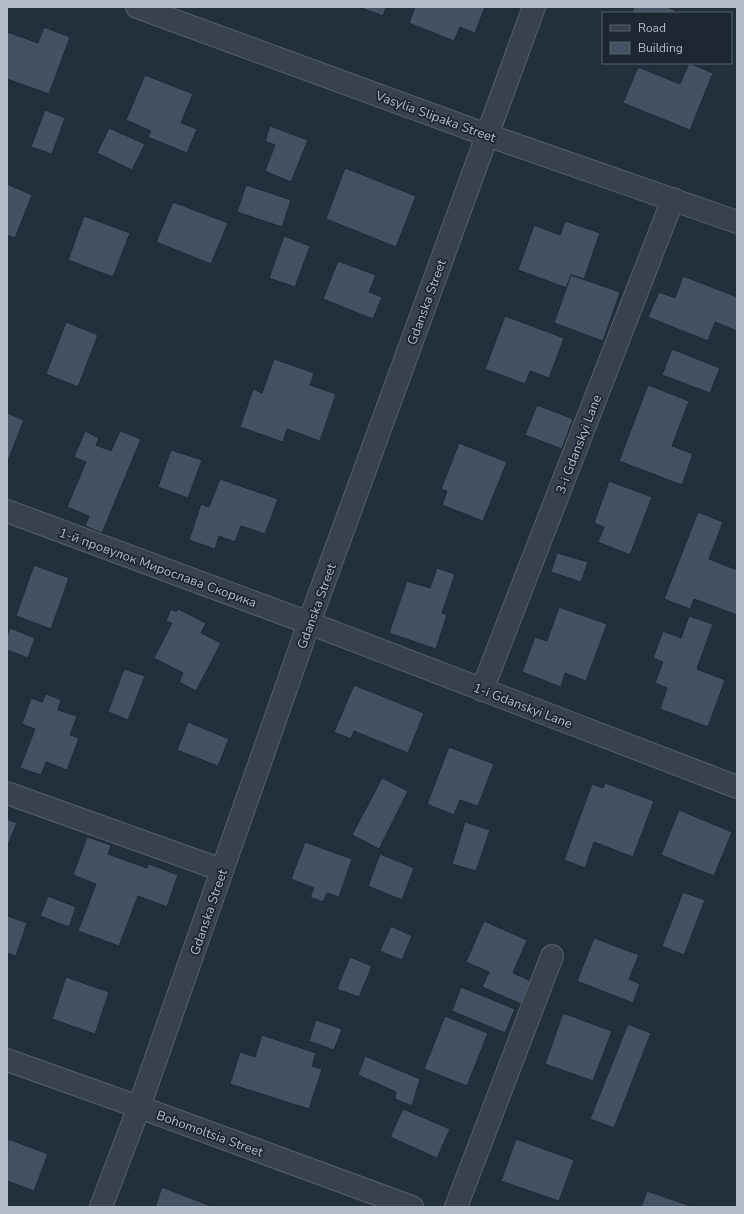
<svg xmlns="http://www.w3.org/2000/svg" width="744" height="1214" font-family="'Nunito Sans',sans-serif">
<rect width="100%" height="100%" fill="#242f3e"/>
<!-- building -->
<g fill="#455162" stroke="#1f2835">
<path d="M 359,7 L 386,7 L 383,16 Z"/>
<path d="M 415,7 L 485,7 L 475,33 L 460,27 L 454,41 L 409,23 Z"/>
<path d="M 634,7 L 666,7 L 675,10 L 674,13 L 632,13 Z"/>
<path d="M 44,27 L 70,37 L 49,94 L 7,79 L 7,32 L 38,43 Z"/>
<path d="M 689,63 L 713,73 L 690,130 L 623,103 L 638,67 L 680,84 Z"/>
<path d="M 145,75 L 193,94 L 181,123 L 197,129 L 187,153 L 148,137 L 151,131 L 126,120 Z"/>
<path d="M 45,110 L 65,118 L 52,154 L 31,147 Z"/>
<path d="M 270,126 L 308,140 L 291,182 L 265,171 L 275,145 L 265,141 Z"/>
<path d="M 109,128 L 145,144 L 132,170 L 97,153 Z"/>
<path d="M 345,168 L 416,196 L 396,247 L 326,219 Z"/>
<path d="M 7,184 L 32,195 L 15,238 L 7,235 Z"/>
<path d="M 246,185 L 291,200 L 282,227 L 237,212 Z"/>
<path d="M 173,202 L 228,223 L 211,264 L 156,242 Z"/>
<path d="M 84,216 L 130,233 L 113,277 L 68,260 Z"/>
<path d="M 565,221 L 600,233 L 584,279 L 571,275 L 567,288 L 518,270 L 534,225 L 560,235 Z"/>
<path d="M 284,236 L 310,246 L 295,287 L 269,278 Z"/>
<path d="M 338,261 L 376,275 L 369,292 L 382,297 L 373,319 L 323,299 Z"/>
<path d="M 571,275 L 620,292 L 603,341 L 554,323 Z"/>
<path d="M 683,276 L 737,297 L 737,331 L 715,322 L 708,341 L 648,317 L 659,292 L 675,298 Z"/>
<path d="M 505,316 L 564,338 L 549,378 L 530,371 L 525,384 L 485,369 Z"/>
<path d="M 66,322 L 98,335 L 78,387 L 46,374 Z"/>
<path d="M 672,349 L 720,368 L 710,393 L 662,375 Z"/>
<path d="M 274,359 L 314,373 L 310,385 L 336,394 L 320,441 L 287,429 L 283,442 L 240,427 L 253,389 L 262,393 Z"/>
<path d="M 648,385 L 689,401 L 672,446 L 693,454 L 682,485 L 619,461 Z"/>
<path d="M 537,405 L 573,419 L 562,449 L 525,435 Z"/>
<path d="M 7,413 L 24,420 L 7,463 Z"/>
<path d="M 85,431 L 99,438 L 96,445 L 111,451 L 120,431 L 141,439 L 102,533 L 85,526 L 89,516 L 67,507 L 86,462 L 74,457 Z"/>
<path d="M 459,443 L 507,462 L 483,521 L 442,505 L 447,491 L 441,489 Z"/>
<path d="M 171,450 L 202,460 L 188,498 L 158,487 Z"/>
<path d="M 220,479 L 278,499 L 265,534 L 241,526 L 235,542 L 219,536 L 215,549 L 189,540 L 201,504 L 209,507 Z"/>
<path d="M 609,481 L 652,497 L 630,555 L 598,542 L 604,527 L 594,523 Z"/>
<path d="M 698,512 L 723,522 L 709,559 L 737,570 L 737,615 L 694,599 L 690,609 L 664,599 Z"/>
<path d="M 557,553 L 588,562 L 581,582 L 551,572 Z"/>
<path d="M 34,565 L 69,578 L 51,629 L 16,616 Z"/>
<path d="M 437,568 L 455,574 L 442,613 L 447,615 L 436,649 L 389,633 L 407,581 L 430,588 Z"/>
<path d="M 559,607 L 607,624 L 586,681 L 565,673 L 561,687 L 522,672 L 535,637 L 547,641 Z"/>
<path d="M 171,609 L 176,612 L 178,609 L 206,623 L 201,633 L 221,643 L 196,691 L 179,682 L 183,673 L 154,658 L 172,623 L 166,621 Z"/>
<path d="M 689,616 L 713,624 L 697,669 L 725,680 L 708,727 L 660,709 L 667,688 L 655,683 L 663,662 L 653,658 L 663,631 L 681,638 Z"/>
<path d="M 10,628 L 35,638 L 28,658 L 7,650 L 7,636 Z"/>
<path d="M 124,669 L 145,676 L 128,720 L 108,712 Z"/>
<path d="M 354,685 L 424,713 L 408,753 L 354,731 L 351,739 L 334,732 Z"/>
<path d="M 46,694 L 61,700 L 58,710 L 77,716 L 70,735 L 79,738 L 67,770 L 46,762 L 41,775 L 20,768 L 35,729 L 22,724 L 31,698 L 42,702 Z"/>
<path d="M 188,722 L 229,739 L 218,766 L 177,750 Z"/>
<path d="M 449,747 L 494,764 L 478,806 L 460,800 L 454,815 L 427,804 Z"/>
<path d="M 382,778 L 408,791 L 379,849 L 352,835 Z"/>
<path d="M 605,783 L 654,801 L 633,857 L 594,842 L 585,868 L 564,860 L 592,784 L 603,788 Z"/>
<path d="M 679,810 L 732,832 L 714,876 L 661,855 Z"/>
<path d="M 7,819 L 17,823 L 7,847 Z"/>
<path d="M 465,822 L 490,830 L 476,871 L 452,864 Z"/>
<path d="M 87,837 L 111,845 L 108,854 L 147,868 L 149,864 L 178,875 L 167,907 L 138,896 L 119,946 L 78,931 L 96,884 L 73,875 Z"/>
<path d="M 305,842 L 352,859 L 339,897 L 327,893 L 323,902 L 310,897 L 314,888 L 291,879 Z"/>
<path d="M 380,854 L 414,868 L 402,900 L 368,886 Z"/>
<path d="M 683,892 L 705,900 L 684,955 L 662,946 Z"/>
<path d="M 48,896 L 76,907 L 69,927 L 40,916 Z"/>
<path d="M 7,916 L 27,923 L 16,956 L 7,953 Z"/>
<path d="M 484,921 L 527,940 L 513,973 L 531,981 L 521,1004 L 482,987 L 489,972 L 466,962 Z"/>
<path d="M 391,926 L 412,936 L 402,960 L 380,951 Z"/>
<path d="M 594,938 L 639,955 L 629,979 L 640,984 L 633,1003 L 577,981 Z"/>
<path d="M 350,957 L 372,966 L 359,997 L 337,989 Z"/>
<path d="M 66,977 L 109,992 L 95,1034 L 52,1019 Z"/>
<path d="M 461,987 L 515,1009 L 505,1033 L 452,1011 Z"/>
<path d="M 563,1013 L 612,1031 L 593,1081 L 545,1064 Z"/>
<path d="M 445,1016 L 488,1033 L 467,1086 L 424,1069 Z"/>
<path d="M 316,1020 L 342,1029 L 334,1050 L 309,1041 Z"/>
<path d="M 628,1024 L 651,1033 L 614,1128 L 590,1119 Z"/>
<path d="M 262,1035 L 316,1053 L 312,1066 L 322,1069 L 309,1109 L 230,1084 L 240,1052 L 255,1057 Z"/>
<path d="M 365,1056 L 420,1079 L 412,1106 L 395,1099 L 396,1092 L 358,1075 Z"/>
<path d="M 403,1109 L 450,1129 L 437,1158 L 390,1137 Z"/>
<path d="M 8,1139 L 48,1154 L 34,1191 L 7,1181 Z"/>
<path d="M 516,1139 L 574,1160 L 559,1201 L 501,1181 Z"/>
<path d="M 162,1187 L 213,1207 L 155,1207 Z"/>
<path d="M 647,1191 L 688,1205 L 688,1207 L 641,1207 Z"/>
</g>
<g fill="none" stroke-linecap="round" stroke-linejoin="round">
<defs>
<g id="minor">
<path d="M 137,7 L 487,135 L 737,222"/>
<path d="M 7,511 L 309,623 L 737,787"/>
<path d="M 482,690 L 673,199"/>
<path d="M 7,793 L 222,870"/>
<path d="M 7,1060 L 139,1107 L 412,1207"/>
<path d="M 101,1207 L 139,1107 L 309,623 L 534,7"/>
<path d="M 456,1207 L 552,956"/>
</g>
</defs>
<!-- minor casing -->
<use href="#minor" stroke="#565f6c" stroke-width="24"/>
<!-- minor -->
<use href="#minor" stroke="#38414e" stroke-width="22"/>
</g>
<g text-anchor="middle" stroke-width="3.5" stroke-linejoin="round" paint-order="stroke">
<!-- street labels -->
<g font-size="13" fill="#b4bcc9" stroke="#1d2633">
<text transform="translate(436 116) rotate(20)" y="5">Vasylia Slipaka Street</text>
<text transform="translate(426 302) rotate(-70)" y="5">Gdanska Street</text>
<text transform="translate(578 444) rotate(-69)" y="5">3-i Gdanskyi Lane</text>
<text transform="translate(158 567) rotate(20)" y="5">1-й провулок Мирослава Скорика</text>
<text transform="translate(316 606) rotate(-70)" y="5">Gdanska Street</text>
<text transform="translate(523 705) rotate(21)" y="5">1-i Gdanskyi Lane</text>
<text transform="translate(208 912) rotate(-71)" y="5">Gdanska Street</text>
<text transform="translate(210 1133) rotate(20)" y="5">Bohomoltsia Street</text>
</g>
</g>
<!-- border -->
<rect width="744" height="1214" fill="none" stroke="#b4bcc9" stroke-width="16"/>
<!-- legend -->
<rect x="602" y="12" width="130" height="52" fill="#1d2633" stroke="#59626f"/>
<rect x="610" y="25" width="20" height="6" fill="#38414e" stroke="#59626f"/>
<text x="638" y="32" font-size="12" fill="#b4bcc9">Road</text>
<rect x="610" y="42" width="20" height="12" fill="#455162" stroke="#59626f"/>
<text x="638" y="52" font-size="12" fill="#b4bcc9">Building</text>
</svg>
